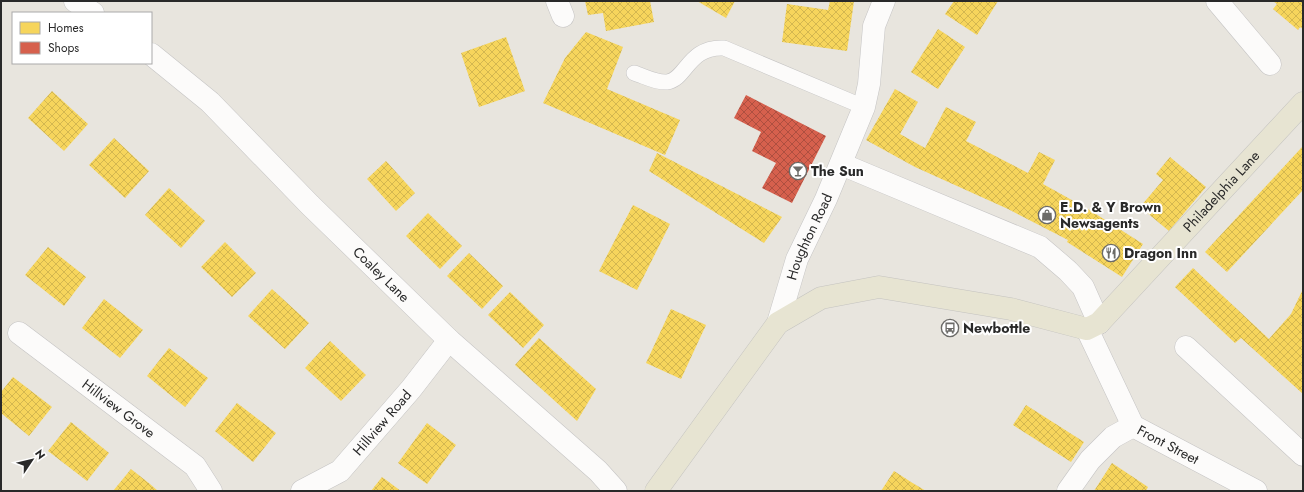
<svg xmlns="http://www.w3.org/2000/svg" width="1304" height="492" font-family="Jost,sans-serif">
<defs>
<pattern id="homes-cross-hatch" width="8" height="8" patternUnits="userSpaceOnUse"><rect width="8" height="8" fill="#f6d55c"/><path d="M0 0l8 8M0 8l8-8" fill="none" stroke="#d3b750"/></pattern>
<pattern id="shops-cross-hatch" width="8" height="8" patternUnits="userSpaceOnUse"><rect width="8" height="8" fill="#d6604d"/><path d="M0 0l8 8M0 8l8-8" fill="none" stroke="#ae4f40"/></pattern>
</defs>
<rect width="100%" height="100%" fill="#e8e5de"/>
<!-- homes -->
<g fill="url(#homes-cross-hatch)">
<path d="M 585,1 L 650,1 L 654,22 L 606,31 L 603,13 L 588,15 Z"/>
<path d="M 697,1 L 735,1 L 726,18 Z"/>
<path d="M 830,1 L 854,1 L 847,51 L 782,42 L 787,4 L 828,10 Z"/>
<path d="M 954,1 L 998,1 L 977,35 L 945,14 Z"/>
<path d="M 1273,1 L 1303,1 L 1303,29 L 1300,27 L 1298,30 L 1273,9 L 1277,4 Z"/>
<path d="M 938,29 L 965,47 L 938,89 L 911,72 Z"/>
<path d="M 586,32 L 623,47 L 607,89 L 680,120 L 665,155 L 543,103 L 565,58 Z"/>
<path d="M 506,37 L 525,91 L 479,107 L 461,53 Z"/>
<path d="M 895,89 L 918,102 L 900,134 L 925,148 L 946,107 L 976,122 L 966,141 L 1028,173 L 1039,152 L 1055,160 L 1043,184 L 1088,209 L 1143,244 L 1122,277 L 1067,242 L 1068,240 L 1008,209 L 915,167 L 866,140 Z"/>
<path d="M 52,91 L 88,124 L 64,151 L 28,118 Z"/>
<path d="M 114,138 L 149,171 L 125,198 L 89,165 Z"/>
<path d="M 1303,146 L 1303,190 L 1227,272 L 1205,252 Z"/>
<path d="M 657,153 L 782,217 L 764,243 L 649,171 Z"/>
<path d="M 1170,157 L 1206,187 L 1169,231 L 1140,207 L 1163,180 L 1156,174 Z"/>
<path d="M 386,161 L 415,193 L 396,211 L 367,179 Z"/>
<path d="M 169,188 L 205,221 L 181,248 L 145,215 Z"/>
<path d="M 633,205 L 670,224 L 637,290 L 599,271 Z"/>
<path d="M 428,213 L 462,246 L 440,269 L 406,236 Z"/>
<path d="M 225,242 L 256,273 L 232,297 L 201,267 Z"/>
<path d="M 48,247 L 86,277 L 64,306 L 25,275 Z"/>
<path d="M 469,253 L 503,286 L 482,309 L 447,276 Z"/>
<path d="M 1193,268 L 1269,339 L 1291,314 L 1303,289 L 1303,394 L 1241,338 L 1235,343 L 1175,287 Z"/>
<path d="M 272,289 L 309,323 L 285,349 L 248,316 Z"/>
<path d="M 510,292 L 544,325 L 523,348 L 488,315 Z"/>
<path d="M 104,299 L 143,330 L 120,358 L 82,328 Z"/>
<path d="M 671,309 L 706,325 L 681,379 L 646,363 Z"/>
<path d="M 539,338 L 596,389 L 577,421 L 515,365 Z"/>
<path d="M 330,341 L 366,375 L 341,401 L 305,368 Z"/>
<path d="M 169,348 L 208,378 L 185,407 L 147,376 Z"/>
<path d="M 13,377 L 52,407 L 29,436 L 1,413 L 1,392 Z"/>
<path d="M 237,403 L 276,433 L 253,462 L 215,431 Z"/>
<path d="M 1026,405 L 1084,442 L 1071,462 L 1013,425 Z"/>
<path d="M 71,422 L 109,453 L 87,481 L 48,451 Z"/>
<path d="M 427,423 L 456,445 L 427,484 L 398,463 Z"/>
<path d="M 1112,463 L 1148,487 L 1146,491 L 1094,491 Z"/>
<path d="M 131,469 L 150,484 L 158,491 L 113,491 Z"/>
<path d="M 894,471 L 911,482 L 926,491 L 881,491 Z"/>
<path d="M 382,477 L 401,491 L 371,491 Z"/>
</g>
<!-- shops -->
<path fill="url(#shops-cross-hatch)" d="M 746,95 L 826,136 L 792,203 L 762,188 L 776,163 L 752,151 L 761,132 L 734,118 Z"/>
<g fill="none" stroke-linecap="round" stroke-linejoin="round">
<defs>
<path id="service" d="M 634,73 C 644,76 656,83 667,82 C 686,80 688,46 724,48 L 864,107"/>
<g id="minor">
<path d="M 75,1 L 93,13"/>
<path d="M 557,1 L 563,16"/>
<path d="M 1217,1 L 1270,64"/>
<path id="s1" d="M 151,54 L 210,102 L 310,205 L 449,340 L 598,471 L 616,491"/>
<path d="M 841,164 L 1040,247 L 1068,271 L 1083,287 L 1099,323"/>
<path id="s2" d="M 778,323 L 797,259 L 826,199 L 864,107 L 869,84 L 874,26 L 884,1"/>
<path id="s3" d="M 19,333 L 195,466 L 211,491"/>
<path d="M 1186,347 L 1303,455"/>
<path id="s4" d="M 302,491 L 340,471 L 411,389 L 449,340"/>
<path d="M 1068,491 L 1090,460 L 1113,437 L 1133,426"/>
</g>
<g id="tertiary">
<path id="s5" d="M 1087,329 L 1133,426 L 1256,491"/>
</g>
<g id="primary">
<path id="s6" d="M 656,491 L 778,323 L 821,298 L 879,287 L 1011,309 L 1087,329 L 1099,323 L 1303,103"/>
</g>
</defs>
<!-- service casing -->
<use href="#service" stroke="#c5c4c4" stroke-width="16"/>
<!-- minor casing -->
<use href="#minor" stroke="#c5c4c4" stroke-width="23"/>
<!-- tertiary casing -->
<use href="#tertiary" stroke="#c5c4c4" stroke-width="23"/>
<!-- primary casing -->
<use href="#primary" stroke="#c4c3c0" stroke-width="23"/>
<!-- service -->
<use href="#service" stroke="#fcfbfa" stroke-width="15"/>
<!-- minor -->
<use href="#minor" stroke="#fcfbfa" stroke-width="22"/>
<!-- tertiary -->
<use href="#tertiary" stroke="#fcfbfa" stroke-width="22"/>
<!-- primary -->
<use href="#primary" stroke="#e7e4d2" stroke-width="22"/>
</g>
<!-- icons -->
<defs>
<symbol id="bar-ring" viewBox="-11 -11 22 22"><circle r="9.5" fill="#fff" stroke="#6c6b68" stroke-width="1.5"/><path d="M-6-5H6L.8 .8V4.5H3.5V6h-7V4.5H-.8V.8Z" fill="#6c6b68"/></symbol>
<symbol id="shop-ring" viewBox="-11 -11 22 22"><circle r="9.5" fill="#fff" stroke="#6c6b68" stroke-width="1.5"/><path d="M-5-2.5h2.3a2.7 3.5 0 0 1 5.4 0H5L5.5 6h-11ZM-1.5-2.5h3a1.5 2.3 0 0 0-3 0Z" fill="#6c6b68"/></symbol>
<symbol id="restaurant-ring" viewBox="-11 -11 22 22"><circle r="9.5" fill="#fff" stroke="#6c6b68" stroke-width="1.5"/><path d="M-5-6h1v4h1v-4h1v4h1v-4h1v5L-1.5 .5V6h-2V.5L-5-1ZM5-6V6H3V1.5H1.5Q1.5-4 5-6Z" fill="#6c6b68"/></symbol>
<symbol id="bus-ring" viewBox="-11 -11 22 22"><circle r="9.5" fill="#fff" stroke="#6c6b68" stroke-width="1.5"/><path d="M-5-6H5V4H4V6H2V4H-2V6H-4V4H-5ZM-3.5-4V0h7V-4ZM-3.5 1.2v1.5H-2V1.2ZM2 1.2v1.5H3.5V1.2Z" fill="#6c6b68"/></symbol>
</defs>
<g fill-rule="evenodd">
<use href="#bar-ring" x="788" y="161" width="20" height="20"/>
<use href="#shop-ring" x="1037" y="205" width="20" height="20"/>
<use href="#restaurant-ring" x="1101" y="243" width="20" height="20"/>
<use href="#bus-ring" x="940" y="318" width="20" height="20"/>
</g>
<g text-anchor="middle" stroke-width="4" stroke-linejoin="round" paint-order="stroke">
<!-- poi labels -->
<g font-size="14" font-weight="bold" fill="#292929" stroke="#fff" text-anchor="start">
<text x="811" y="176">The Sun</text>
<text x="1060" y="212">E.D. &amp; Y Brown<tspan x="1060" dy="16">Newsagents</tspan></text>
<text x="1124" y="258">Dragon Inn</text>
<text x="963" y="333">Newbottle</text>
</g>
<!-- street labels -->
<g font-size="14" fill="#292929" stroke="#fff">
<text dy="5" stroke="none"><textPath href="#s6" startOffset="722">Philadelphia Lane</textPath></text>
<text dy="5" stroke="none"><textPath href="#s2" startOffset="92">Houghton Road</textPath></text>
<text dy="5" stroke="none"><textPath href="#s1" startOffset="319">Coaley Lane</textPath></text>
<text dy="5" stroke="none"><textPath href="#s3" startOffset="125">Hillview Grove</textPath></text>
<text dy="5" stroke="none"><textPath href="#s4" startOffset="107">Hillview Road</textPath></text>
<text dy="5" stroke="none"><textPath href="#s5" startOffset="147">Front Street</textPath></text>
</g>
</g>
<!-- border -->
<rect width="1304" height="492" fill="none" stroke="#292929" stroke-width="4"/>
<!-- legend -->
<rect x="12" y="12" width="140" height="52" fill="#ffffff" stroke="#a9a9a9"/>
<rect x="20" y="22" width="20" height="12" fill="#f6d55c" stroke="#a9a9a9"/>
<text x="48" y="32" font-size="12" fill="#292929">Homes</text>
<rect x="20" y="42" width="20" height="12" fill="#d6604d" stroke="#a9a9a9"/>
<text x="48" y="52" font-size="12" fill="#292929">Shops</text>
<!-- north arrow -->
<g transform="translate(32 460) rotate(55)" stroke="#ffffff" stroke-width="3" paint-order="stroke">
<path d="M0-3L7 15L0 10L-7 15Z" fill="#292929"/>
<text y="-6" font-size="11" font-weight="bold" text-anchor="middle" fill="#292929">N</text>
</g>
</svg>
